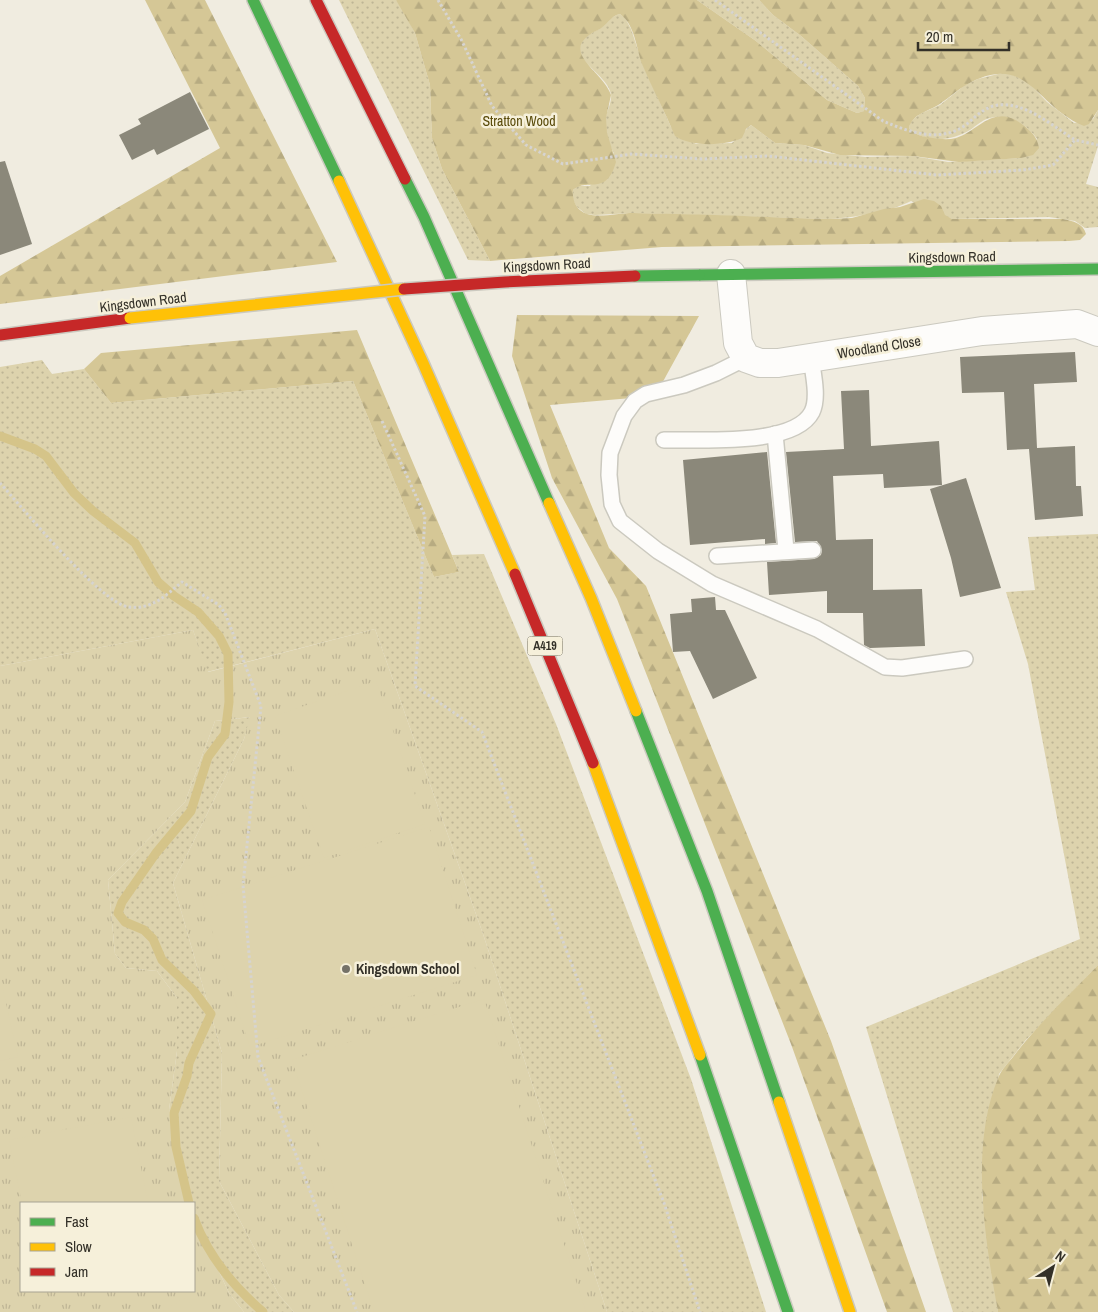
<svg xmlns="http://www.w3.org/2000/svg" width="1098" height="1312" font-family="'Archivo Narrow',sans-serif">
<defs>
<pattern id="grass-dots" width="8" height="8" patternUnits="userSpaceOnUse" patternTransform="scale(1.25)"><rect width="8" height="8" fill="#ddd3ad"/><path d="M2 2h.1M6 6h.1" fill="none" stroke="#beb595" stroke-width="1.8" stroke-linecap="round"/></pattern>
<pattern id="forest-firs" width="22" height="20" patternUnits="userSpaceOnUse" patternTransform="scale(1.25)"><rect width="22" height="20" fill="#d5c796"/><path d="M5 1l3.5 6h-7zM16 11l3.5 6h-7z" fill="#b7ab81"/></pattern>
<pattern id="park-tufts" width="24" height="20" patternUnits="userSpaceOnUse" patternTransform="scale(1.25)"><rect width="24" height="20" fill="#ddd3ad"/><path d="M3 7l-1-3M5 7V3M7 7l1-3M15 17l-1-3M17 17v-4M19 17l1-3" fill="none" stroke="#beb595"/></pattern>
</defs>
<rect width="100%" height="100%" fill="#f0ece0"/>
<!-- grass -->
<g fill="url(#grass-dots)">
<path d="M 339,0 L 396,0 L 400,3 L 415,33 L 430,85 L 432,138 L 442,169 L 490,261 L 468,260 Z"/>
<path d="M 697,0 L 759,0 L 773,15 L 801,36 L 858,86 L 865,98 L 864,111 L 857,113 L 827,100 L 756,41 Z"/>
<path d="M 620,14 L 625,18 L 631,29 L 643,65 L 671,127 L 696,144 L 732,143 L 751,125 L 775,143 L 804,145 L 827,153 L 865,157 L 913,156 L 948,162 L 1021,158 L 1037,139 C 1028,125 1008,113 990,118 C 983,119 976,126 970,130 C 952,141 925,144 909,128 L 910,122 L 920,114 L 940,105 L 965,85 L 978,79 L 1006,72 L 1028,82 L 1047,102 L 1074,123 L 1093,119 L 1098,110 L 1098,146 L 1086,184 L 1098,187 L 1098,227 L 1085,228 L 1075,221 L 1049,217 L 952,219 L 911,201 C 893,211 851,218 830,219 L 633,213 L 595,215 L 586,214 L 577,207 L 572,199 L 573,190 L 578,186 L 590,186 L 614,153 C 608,143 604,128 606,116 C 608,109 612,101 611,94 C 607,70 551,53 599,29 C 607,25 610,16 620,14 Z"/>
<path d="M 42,360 L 52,374 L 84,369 L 111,403 L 353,381 L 434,577 L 459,572 L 452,555 L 484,554 L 556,724 L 691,1079 L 766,1312 L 607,1312 L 483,934 L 375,629 L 207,672 L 193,630 L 0,666 L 0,367 Z"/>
<path d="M 1098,534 L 1098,965 L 1025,1041 L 999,1074 L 982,1195 L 998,1312 L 953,1312 L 866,1027 L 1080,939 L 1028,664 L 1006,592 L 1035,590 L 1028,537 Z"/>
<path d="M 251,717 L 244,739 L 173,883 L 222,1053 L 219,1181 L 279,1295 L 294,1312 L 244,1312 L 229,1293 L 194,1218 L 194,1203 L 187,1203 L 169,1110 L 177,1051 L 177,998 L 157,971 L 126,968 L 115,954 L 108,880 L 185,802 L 215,721 Z"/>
</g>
<!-- forest -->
<g fill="url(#forest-firs)">
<path d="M 145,0 L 205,0 L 337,262 L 0,304 L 0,276 L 220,148 Z"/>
<path d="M 396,0 L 697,0 L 756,41 L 827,100 L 857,113 L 864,111 L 865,98 L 858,86 L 801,36 L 773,15 L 759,0 L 1098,0 L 1098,110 L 1089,124 L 1084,126 C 1035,107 1028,50 966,85 C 957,90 949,98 941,103 C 931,111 912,113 909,128 C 916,135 922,137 933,138 C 940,139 948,140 956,138 C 980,130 993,103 1022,124 C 1031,131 1037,136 1039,148 L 1033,155 L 1021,158 L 959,162 L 913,156 L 840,155 L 804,145 L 775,143 L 751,125 L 746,129 L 742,138 C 725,146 691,147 675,136 C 665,112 652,88 642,64 C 636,47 635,25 620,14 C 610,16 607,26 598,30 C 555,51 603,70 611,95 L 606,118 L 607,133 L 616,162 C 606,197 588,177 573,190 C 572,200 576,210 587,214 C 600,218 619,213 633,213 C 699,214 764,217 830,219 L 852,218 L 884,209 L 900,207 L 924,199 L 934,201 L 941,206 L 945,215 L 952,219 L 1063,219 C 1073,221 1083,223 1086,234 L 1080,240 L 1069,241 L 662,247 L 490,261 L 442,169 L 432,138 L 430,85 L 415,33 Z"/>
<path d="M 517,315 L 699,316 L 655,396 L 550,405 L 609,548 L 646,586 L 831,1041 L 926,1312 L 887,1312 L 791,1044 L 617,599 L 552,478 L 512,356 Z"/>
<path d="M 357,330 L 459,572 L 434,577 L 353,381 L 111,403 L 84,369 L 101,353 Z"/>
<path d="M 1098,965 L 1098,1312 L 998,1312 C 985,1239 969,1145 999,1076 C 1002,1069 1008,1063 1013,1057 C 1038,1024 1069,995 1098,965 Z"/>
</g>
<!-- park -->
<path fill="url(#park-tufts)" d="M 375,629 L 483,934 L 607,1312 L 294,1312 L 279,1295 L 219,1181 L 222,1053 L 173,883 L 244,739 L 250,717 L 215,721 L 185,802 L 108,880 L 115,954 L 126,968 L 157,971 L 177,998 L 177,1051 L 169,1110 L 187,1203 L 21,1203 L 21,1291 L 194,1291 L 194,1218 L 229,1293 L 244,1312 L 0,1312 L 0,666 L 193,630 L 208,672 Z"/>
<!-- pitch -->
<g fill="#ddd3ad">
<path d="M 376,681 L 425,824 L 324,858 L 275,716 Z"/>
<path d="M 429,827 L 477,975 L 250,1047 L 202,900 Z"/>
<path d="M 0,976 L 18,1057 L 0,1061 Z"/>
<path d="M 484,999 L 586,1312 L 374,1312 L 292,1060 Z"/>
<path d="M 131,1117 L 148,1203 L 22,1203 L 9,1140 Z"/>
<path d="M 186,1297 L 196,1312 L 162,1312 Z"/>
</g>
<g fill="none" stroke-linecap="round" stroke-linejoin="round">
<!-- stream -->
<g stroke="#d5c489" stroke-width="9">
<path d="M 0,436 L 35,449 L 46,456 L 74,493 L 93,511 L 135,543 L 158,582 L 174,596 L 198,612 L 219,636 L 228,654 L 229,702 L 225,734 L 208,757 L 191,811 L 156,853 L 122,902 L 118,913 L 125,922 L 144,930 L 153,939 L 162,960 L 194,991 L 211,1014 L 189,1063 L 187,1076 L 174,1113 L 176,1147 L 189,1203"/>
<path d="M 194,1218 C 208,1256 233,1286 263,1312"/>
</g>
</g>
<!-- building -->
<g fill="#8b887a">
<path d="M 190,92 L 209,129 L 157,155 L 154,149 L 132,160 L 119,135 L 141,124 L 138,119 Z"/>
<path d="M 5,161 L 32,244 L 0,255 L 0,162 Z"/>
<path d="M 1075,352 L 1077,382 L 1034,384 L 1037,448 L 1075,446 L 1076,486 L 1081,486 L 1083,516 L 1035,520 L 1029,449 L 1007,450 L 1004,392 L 962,393 L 960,357 Z"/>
<path d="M 869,390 L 871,446 L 939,441 L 942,485 L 884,488 L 883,474 L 833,476 L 836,540 L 873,539 L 873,590 L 922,589 L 925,646 L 870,648 L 864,645 L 863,613 L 827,613 L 827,591 L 769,595 L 767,562 L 814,559 L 821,555 L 822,550 L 817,541 L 795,542 L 786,452 L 844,449 L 841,391 Z"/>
<path d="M 767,452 L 776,543 L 765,544 L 765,539 L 690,545 L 683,460 Z"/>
<path d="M 966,478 L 1001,588 L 960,597 L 951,558 L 930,489 Z"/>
<path d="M 715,597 L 716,610 L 725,610 L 757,678 L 713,699 L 690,651 L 673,652 L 670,614 L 692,612 L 691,599 Z"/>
</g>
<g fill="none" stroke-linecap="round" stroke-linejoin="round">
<defs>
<g id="lane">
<path d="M 746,358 L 716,373 L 684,385 L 646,394 L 635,401 L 624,416 L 610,453 L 609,475 L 612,504 L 620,521 L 658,551 L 712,584 L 817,629 L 885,667 L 902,668 L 965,659"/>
<path d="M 775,434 L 786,550"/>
<path d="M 664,440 C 699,439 794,447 812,412 C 819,398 813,373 811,358"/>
<path d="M 717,556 L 813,550"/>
</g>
<path id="street" d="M 731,274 L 738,343 L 746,358 L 760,363 L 778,363 L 982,331 L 1077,324 L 1098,332"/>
<g id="fast">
<path d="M 253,0 L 339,181"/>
<path d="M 405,179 L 424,217 L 549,503"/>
<path d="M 699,275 L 1098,269"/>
<path d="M 636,711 L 707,891 L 779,1102"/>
<path d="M 700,1055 L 788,1312"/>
</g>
<g id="slow">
<path d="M 339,181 L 423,363 L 515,574"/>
<path d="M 549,503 L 591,598 L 636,711"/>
<path d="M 593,763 L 700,1055"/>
<path d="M 779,1102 L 850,1312"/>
</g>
<g id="jam">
<path d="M 316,0 L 405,179"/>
<path d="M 0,335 L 130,318"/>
<path d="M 515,574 L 593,763"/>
</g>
</defs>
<!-- lane casing -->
<use href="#lane" stroke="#cbc9bf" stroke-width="18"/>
<!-- street casing -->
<use href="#street" stroke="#cbc9bf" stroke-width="30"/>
<!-- fast casing -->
<use href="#fast" stroke="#cbc9bf" stroke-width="14"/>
<!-- slow casing -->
<use href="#slow" stroke="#cbc9bf" stroke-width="14"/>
<!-- jam casing -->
<use href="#jam" stroke="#cbc9bf" stroke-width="14"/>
<!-- path -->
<g stroke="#d6d4d1" stroke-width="3" stroke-dasharray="2.5 2.5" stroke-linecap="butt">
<path d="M 438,0 L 462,41 L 492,106 L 526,145 L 563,164 L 632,154 L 702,159 L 768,156 L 937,175 L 1023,170 L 1053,165 L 1075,140 L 1098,145"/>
<path d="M 715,0 L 883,121 C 909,132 941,144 967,124 C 976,116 986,106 999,105 C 1026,102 1054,127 1075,140"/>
<path d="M 382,421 L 425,516 L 415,686 L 482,732 L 664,1203 L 700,1312"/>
<path d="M 0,483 C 22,507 101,604 129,607 C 152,610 166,595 182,582 L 219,605 L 225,613 L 261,706 L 243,885 L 258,1057 L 357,1312"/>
</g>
<!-- lane -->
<use href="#lane" stroke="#fdfcfa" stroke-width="15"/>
<!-- street -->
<use href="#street" stroke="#fdfcfa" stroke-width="28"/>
<!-- fast -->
<use href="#fast" stroke="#4caf50" stroke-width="11"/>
<!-- slow -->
<use href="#slow" stroke="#ffc107" stroke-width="11"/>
<!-- jam -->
<use href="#jam" stroke="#c62828" stroke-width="11"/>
<defs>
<path id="fast-bridge" d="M 635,276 L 699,275"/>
<path id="slow-bridge" d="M 130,318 L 404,289"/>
<path id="jam-bridge" d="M 404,289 L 505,282 L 635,276"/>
</defs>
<!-- fast-bridge casing -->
<use href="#fast-bridge" stroke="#cbc9bf" stroke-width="14" stroke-linecap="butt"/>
<!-- slow-bridge casing -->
<use href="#slow-bridge" stroke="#cbc9bf" stroke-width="14" stroke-linecap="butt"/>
<!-- jam-bridge casing -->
<use href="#jam-bridge" stroke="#cbc9bf" stroke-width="14" stroke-linecap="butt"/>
<!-- fast-bridge -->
<use href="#fast-bridge" stroke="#4caf50" stroke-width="11"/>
<!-- slow-bridge -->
<use href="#slow-bridge" stroke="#ffc107" stroke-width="11"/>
<!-- jam-bridge -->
<use href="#jam-bridge" stroke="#c62828" stroke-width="11"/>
</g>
<!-- markers -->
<circle fill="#757268" stroke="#f6f0da" stroke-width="2" cx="346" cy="969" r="5"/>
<g text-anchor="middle" stroke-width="5" stroke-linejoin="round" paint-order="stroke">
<!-- shield labels -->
<rect fill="#f6f0da" stroke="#6e6a5d" stroke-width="1" x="527.5" y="636.5" width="35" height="19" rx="4"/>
<g font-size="12" font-weight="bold" fill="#333028">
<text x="545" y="650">A419</text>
</g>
<!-- park labels -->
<g font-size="14" fill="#584908" stroke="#f6f0da">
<text x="519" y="126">Stratton Wood</text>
</g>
<!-- street labels -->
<g font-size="14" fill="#333028" stroke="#f6f0da">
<text transform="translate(952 257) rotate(-1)" y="5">Kingsdown Road</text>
<text transform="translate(547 265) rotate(-3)" y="5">Kingsdown Road</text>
<text transform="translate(143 302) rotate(-7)" y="5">Kingsdown Road</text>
<text transform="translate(879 347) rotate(-9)" y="5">Woodland Close</text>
</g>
<!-- poi labels -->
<g font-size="14" font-weight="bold" fill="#333028" stroke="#f6f0da" text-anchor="start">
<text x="356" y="974">Kingsdown School</text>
</g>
</g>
<!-- legend -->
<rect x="20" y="1202" width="175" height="90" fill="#f6f0da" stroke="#a8a393"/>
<rect x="30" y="1218" width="25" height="8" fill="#4caf50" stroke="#a8a393"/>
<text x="65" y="1227" font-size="15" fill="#333028">Fast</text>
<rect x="30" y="1243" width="25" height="8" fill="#ffc107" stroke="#a8a393"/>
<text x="65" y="1252" font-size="15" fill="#333028">Slow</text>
<rect x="30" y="1268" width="25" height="8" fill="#c62828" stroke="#a8a393"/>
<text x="65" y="1277" font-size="15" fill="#333028">Jam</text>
<!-- north arrow -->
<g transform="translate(1053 1267) rotate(36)" stroke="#f6f0da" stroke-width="4" paint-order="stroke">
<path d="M0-4L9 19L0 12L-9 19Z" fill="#333028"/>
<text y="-8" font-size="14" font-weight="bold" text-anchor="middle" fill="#333028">N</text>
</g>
<!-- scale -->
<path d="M918 42v8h91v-8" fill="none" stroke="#333028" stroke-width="2.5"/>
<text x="926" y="42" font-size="15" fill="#333028" stroke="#f6f0da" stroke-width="4" paint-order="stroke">20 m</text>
</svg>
